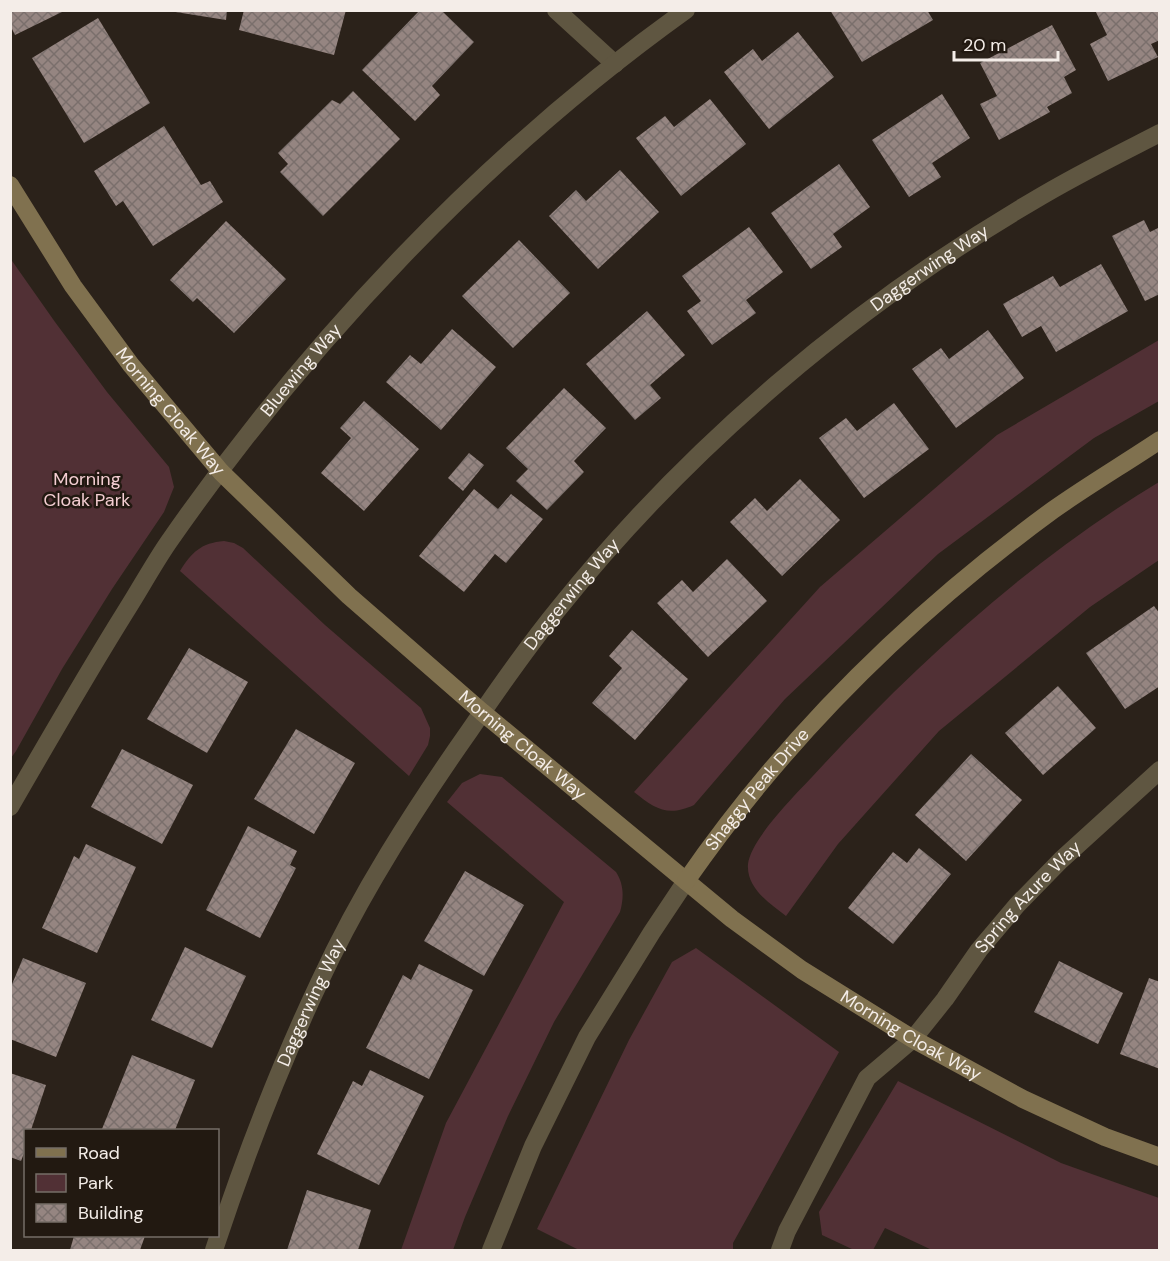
<svg xmlns="http://www.w3.org/2000/svg" width="1170" height="1261" font-family="'DM Sans',sans-serif">
<defs>
<pattern id="building-cross-hatch" width="8" height="8" patternUnits="userSpaceOnUse" patternTransform="scale(1.5)"><rect width="8" height="8" fill="#958581"/><path d="M0 0l8 8M0 8l8-8" fill="none" stroke="#7a6f6c"/></pattern>
</defs>
<rect width="100%" height="100%" fill="#2b221a"/>
<!-- green -->
<g fill="#513035">
<path d="M 10,258 L 55,322 L 107,392 L 169,467 L 174,487 L 164,512 L 112,589 L 62,669 L 16,751 L 11,758 Z"/>
<path d="M 1159,340 L 1159,401 L 1094,438 L 938,554 L 785,699 L 694,805 C 668,817 655,809 634,792 L 820,587 L 997,435 Z"/>
<path d="M 1159,482 L 1159,560 L 1090,607 L 939,731 L 838,844 L 786,916 C 770,904 746,888 748,864 C 751,839 794,796 812,777 C 915,665 1028,561 1159,482 Z"/>
<path d="M 224,541 L 234,543 L 243,548 L 325,625 L 421,708 L 430,728 L 430,736 L 428,745 L 409,776 L 180,571 C 192,552 201,543 224,541 Z"/>
<path d="M 480,774 L 502,777 L 616,872 C 624,884 624,898 620,912 L 554,1022 L 508,1116 L 465,1217 L 453,1250 L 401,1250 L 446,1123 L 564,902 L 447,802 L 462,783 Z"/>
<path d="M 696,948 L 839,1052 L 733,1243 L 733,1250 L 579,1250 L 537,1229 L 629,1040 L 672,962 Z"/>
<path d="M 898,1081 L 1061,1163 L 1159,1198 L 1159,1250 L 932,1250 L 885,1228 L 873,1250 L 854,1250 L 822,1235 L 819,1212 Z"/>
</g>
<!-- building -->
<g fill="url(#building-cross-hatch)">
<path d="M 10,10 L 66,10 L 15,35 L 10,25 Z"/>
<path d="M 163,10 L 227,10 L 226,20 Z"/>
<path d="M 244,10 L 346,10 L 334,55 L 239,30 Z"/>
<path d="M 420,10 L 441,10 L 474,42 L 432,86 L 440,95 L 415,121 L 362,70 Z"/>
<path d="M 830,10 L 927,10 L 933,20 L 862,62 Z"/>
<path d="M 1095,10 L 1160,10 L 1160,40 L 1151,44 L 1158,57 L 1108,81 L 1090,44 L 1107,35 Z"/>
<path d="M 98,18 L 150,103 L 84,143 L 32,58 Z"/>
<path d="M 1052,25 L 1076,70 L 1064,77 L 1072,93 L 1047,107 L 1050,112 L 999,140 L 980,104 L 997,96 L 980,63 Z"/>
<path d="M 798,32 L 834,77 L 769,129 L 724,72 L 753,49 L 762,61 Z"/>
<path d="M 353,91 L 400,139 L 323,216 L 280,172 L 288,164 L 278,153 L 332,100 L 340,104 Z"/>
<path d="M 942,94 L 970,138 L 932,163 L 941,177 L 909,197 L 872,140 Z"/>
<path d="M 710,99 L 746,144 L 681,196 L 636,138 L 665,116 L 674,127 Z"/>
<path d="M 164,126 L 201,185 L 210,181 L 223,202 L 153,246 L 123,201 L 116,206 L 94,171 Z"/>
<path d="M 839,164 L 870,207 L 833,234 L 842,247 L 811,269 L 771,213 Z"/>
<path d="M 620,170 L 659,212 L 598,269 L 549,216 L 576,190 L 586,201 Z"/>
<path d="M 1144,220 L 1150,232 L 1160,227 L 1160,294 L 1145,301 L 1112,236 Z"/>
<path d="M 226,221 L 286,279 L 234,333 L 197,298 L 193,302 L 170,280 Z"/>
<path d="M 749,227 L 783,272 L 746,300 L 756,313 L 712,345 L 687,311 L 701,301 L 682,276 Z"/>
<path d="M 519,240 L 570,293 L 513,348 L 462,296 Z"/>
<path d="M 1101,264 L 1128,311 L 1056,352 L 1041,326 L 1022,337 L 1003,304 L 1053,276 L 1060,287 Z"/>
<path d="M 647,311 L 685,355 L 650,385 L 661,398 L 635,420 L 586,364 Z"/>
<path d="M 452,329 L 496,367 L 441,430 L 386,382 L 410,355 L 421,364 Z"/>
<path d="M 988,330 L 1024,378 L 956,428 L 912,369 L 941,348 L 949,359 Z"/>
<path d="M 564,388 L 606,428 L 574,461 L 584,472 L 547,510 L 516,481 L 528,469 L 506,448 Z"/>
<path d="M 364,401 L 419,449 L 364,511 L 321,473 L 351,438 L 340,428 Z"/>
<path d="M 894,403 L 929,449 L 864,498 L 819,438 L 846,418 L 857,431 Z"/>
<path d="M 469,453 L 484,465 L 463,491 L 448,478 Z"/>
<path d="M 800,479 L 840,520 L 782,576 L 730,522 L 755,498 L 767,511 Z"/>
<path d="M 474,489 L 498,509 L 511,494 L 543,519 L 506,563 L 495,554 L 464,592 L 419,556 Z"/>
<path d="M 727,559 L 767,601 L 708,657 L 657,603 L 682,580 L 693,592 Z"/>
<path d="M 1154,606 L 1160,614 L 1160,686 L 1125,709 L 1086,653 Z"/>
<path d="M 632,630 L 688,679 L 635,740 L 592,703 L 622,668 L 609,656 Z"/>
<path d="M 189,648 L 248,682 L 207,753 L 147,719 Z"/>
<path d="M 1058,686 L 1096,728 L 1043,775 L 1005,733 Z"/>
<path d="M 296,729 L 355,763 L 314,834 L 254,799 Z"/>
<path d="M 122,749 L 193,785 L 162,844 L 91,807 Z"/>
<path d="M 971,754 L 1022,800 L 966,861 L 915,815 Z"/>
<path d="M 248,826 L 297,851 L 290,865 L 296,868 L 260,938 L 206,910 Z"/>
<path d="M 86,844 L 136,867 L 97,953 L 42,928 L 74,856 L 79,859 Z"/>
<path d="M 919,848 L 951,874 L 893,944 L 848,908 L 893,852 L 907,863 Z"/>
<path d="M 465,871 L 524,905 L 484,976 L 424,941 Z"/>
<path d="M 185,947 L 246,976 L 212,1048 L 151,1020 Z"/>
<path d="M 23,958 L 86,983 L 56,1057 L 10,1039 L 10,989 Z"/>
<path d="M 1059,961 L 1123,993 L 1098,1044 L 1034,1012 Z"/>
<path d="M 419,964 L 473,990 L 429,1079 L 366,1048 L 403,975 L 411,980 Z"/>
<path d="M 1149,978 L 1160,982 L 1160,1069 L 1120,1054 Z"/>
<path d="M 132,1055 L 195,1080 L 175,1130 L 102,1129 Z"/>
<path d="M 370,1070 L 424,1096 L 379,1185 L 317,1154 L 353,1081 L 362,1086 Z"/>
<path d="M 10,1073 L 46,1085 L 31,1130 L 26,1130 L 26,1148 L 21,1161 L 10,1157 Z"/>
<path d="M 307,1190 L 371,1210 L 358,1250 L 287,1250 Z"/>
<path d="M 74,1236 L 145,1236 L 140,1250 L 70,1250 Z"/>
</g>
<g fill="none" stroke-linecap="round" stroke-linejoin="round">
<!-- lane -->
<path stroke="#5f5641" stroke-width="18" d="M 780,1250 L 787,1231 L 867,1078 L 913,1039"/>
<!-- street -->
<g stroke="#5f5641" stroke-width="18">
<path d="M 556,10 L 615,64"/>
<path id="s1" d="M 10,807 C 48,741 86,675 126,611 C 140,589 153,565 168,543 C 309,340 484,155 686,10"/>
<path id="s2" d="M 913,1039 L 945,999 L 979,950 L 1017,905 L 1061,860 L 1160,770"/>
<path id="s3" d="M 214,1250 C 244,1159 278,1070 319,983 C 360,894 413,811 470,730 C 498,689 527,647 559,608 C 689,446 854,306 1033,201 C 1074,176 1117,155 1160,133"/>
<path d="M 491,1250 L 533,1146 L 587,1037 L 652,932 L 686,881"/>
</g>
<!-- secondary -->
<g stroke="#80714f" stroke-width="18">
<path id="s4" d="M 10,185 L 73,286 L 131,365 L 221,472 L 349,596 L 482,712 L 732,919 L 802,970 L 913,1039 L 1023,1099 L 1105,1137 L 1160,1157"/>
<path id="s5" d="M 686,881 C 785,738 912,613 1053,510 C 1087,486 1124,464 1160,440"/>
</g>
</g>
<g text-anchor="middle" stroke-width="5" stroke-linejoin="round" paint-order="stroke">
<!-- street labels -->
<g font-size="18" fill="#f4ede8" stroke="#221911">
<text dy="6" stroke="none"><textPath href="#s3" startOffset="1238">Daggerwing Way</textPath></text>
<text dy="6" stroke="none"><textPath href="#s1" startOffset="526">Bluewing Way</textPath></text>
<text dy="6" stroke="none"><textPath href="#s4" startOffset="278">Morning Cloak Way</textPath></text>
<text dy="6" stroke="none"><textPath href="#s3" startOffset="752">Daggerwing Way</textPath></text>
<text dy="6" stroke="none"><textPath href="#s4" startOffset="764">Morning Cloak Way</textPath></text>
<text dy="6" stroke="none"><textPath href="#s5" startOffset="116">Shaggy Peak Drive</textPath></text>
<text dy="6" stroke="none"><textPath href="#s2" startOffset="183">Spring Azure Way</textPath></text>
<text dy="6" stroke="none"><textPath href="#s3" startOffset="266">Daggerwing Way</textPath></text>
<text dy="6" stroke="none"><textPath href="#s4" startOffset="1250">Morning Cloak Way</textPath></text>
</g>
<!-- park labels -->
<g font-size="18" fill="#f4ced2" stroke="#221911">
<text x="87" y="485">Morning<tspan x="87" dy="21">Cloak Park</tspan></text>
</g>
</g>
<!-- border -->
<rect width="1170" height="1261" fill="none" stroke="#f4ede8" stroke-width="24"/>
<!-- legend -->
<rect x="24" y="1129" width="195" height="108" fill="#221911" stroke="#766e67" stroke-width="1.5"/>
<rect x="36" y="1148" width="30" height="9" fill="#80714f" stroke="#766e67" stroke-width="1.5"/>
<text x="78" y="1159" font-size="18" fill="#f4ede8">Road</text>
<rect x="36" y="1174" width="30" height="18" fill="#513035" stroke="#766e67" stroke-width="1.5"/>
<text x="78" y="1189" font-size="18" fill="#f4ede8">Park</text>
<rect x="36" y="1204" width="30" height="18" fill="url(#building-cross-hatch)" stroke="#766e67" stroke-width="1.5"/>
<text x="78" y="1219" font-size="18" fill="#f4ede8">Building</text>
<!-- scale -->
<path d="M954 51v9h104v-9" fill="none" stroke="#f4ede8" stroke-width="3"/>
<text x="963" y="51" font-size="18" fill="#f4ede8" stroke="#221911" stroke-width="4.5" paint-order="stroke">20 m</text>
</svg>
